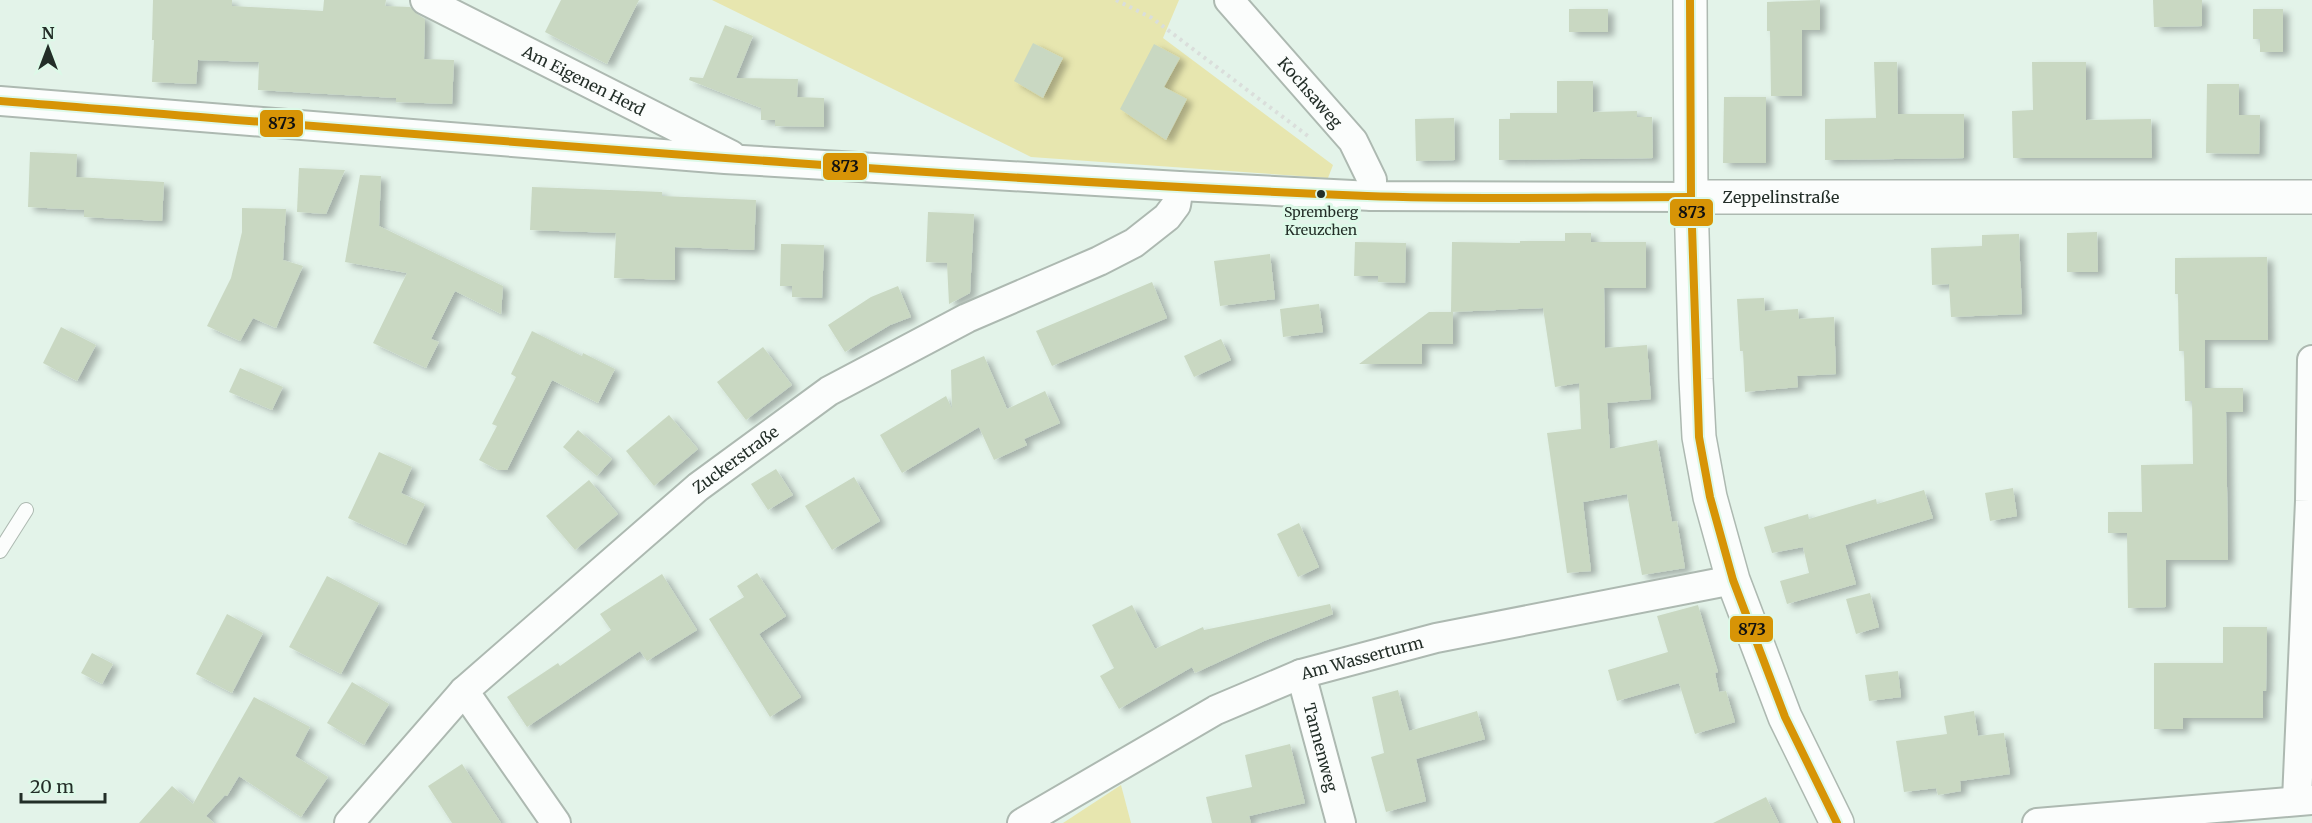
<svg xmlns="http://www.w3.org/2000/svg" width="2312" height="823" font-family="Merriweather,serif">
<defs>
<filter id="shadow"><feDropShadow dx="6" dy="4" stdDeviation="3" flood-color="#0004"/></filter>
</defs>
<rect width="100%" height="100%" fill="#e3f3e9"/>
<!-- green -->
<g fill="#e7e6af">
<path d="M 712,0 L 1179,0 L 1163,38 L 1333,165 L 1328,178 L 1031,157 Z"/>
<path d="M 1121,785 L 1131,823 L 1063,823 Z"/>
</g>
<!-- building -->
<g fill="#c9d8c2" filter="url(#shadow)">
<path d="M 153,0 L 232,0 L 232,6 L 323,11 L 324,0 L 386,0 L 385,6 L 410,7 L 417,14 L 425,19 L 424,59 L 454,60 L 452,104 L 396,102 L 396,98 L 258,90 L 259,62 L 198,60 L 196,84 L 152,82 L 154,40 L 152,40 Z"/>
<path d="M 561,0 L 639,0 L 607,64 L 545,32 Z"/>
<path d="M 1820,0 L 1820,30 L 1802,30 L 1802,96 L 1771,96 L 1770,31 L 1767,31 L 1767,2 Z"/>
<path d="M 2153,0 L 2202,0 L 2202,26 L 2154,27 Z"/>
<rect x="1569" y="9" width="39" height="23"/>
<path d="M 2253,9 L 2283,9 L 2283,52 L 2260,52 L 2260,39 L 2253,39 Z"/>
<path d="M 725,25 L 753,36 L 736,78 L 798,79 L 797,97 L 824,98 L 824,127 L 775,126 L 775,120 L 761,120 L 761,108 L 689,80 L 690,77 L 703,78 Z"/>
<path d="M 1033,43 L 1063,58 L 1043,98 L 1014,81 Z"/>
<path d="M 1154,44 L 1180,58 L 1164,87 L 1187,99 L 1166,140 L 1120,109 Z"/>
<path d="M 1874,62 L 1897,62 L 1898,114 L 1964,114 L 1964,158 L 1825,160 L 1825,119 L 1876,118 Z"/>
<path d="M 2032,62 L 2086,62 L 2086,120 L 2151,119 L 2152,158 L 2013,158 L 2012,111 L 2033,110 Z"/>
<path d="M 1557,81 L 1593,81 L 1593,112 L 1637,111 L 1637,117 L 1652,117 L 1653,158 L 1499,160 L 1499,119 L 1510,119 L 1510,113 L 1557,113 Z"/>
<path d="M 2207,84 L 2239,84 L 2239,115 L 2260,115 L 2259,154 L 2206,153 Z"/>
<path d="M 1724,97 L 1766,97 L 1766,163 L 1723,163 Z"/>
<path d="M 1454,118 L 1455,160 L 1416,161 L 1415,119 Z"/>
<path d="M 30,152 L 77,154 L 76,177 L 164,182 L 162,221 L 84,217 L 84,210 L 28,207 Z"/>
<path d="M 299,168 L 345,170 L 326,214 L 297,212 Z"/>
<path d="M 360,175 L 381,176 L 379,226 L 503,286 L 501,314 L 455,291 L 431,339 L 439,342 L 426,368 L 373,343 L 407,273 L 345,262 Z"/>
<path d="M 532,187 L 662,192 L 662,196 L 756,200 L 754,250 L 675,247 L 675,280 L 614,278 L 616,233 L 530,230 Z"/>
<path d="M 242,208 L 286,209 L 283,260 L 303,266 L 276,328 L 253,318 L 240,341 L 207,326 L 231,278 L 242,232 Z"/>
<path d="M 928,212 L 974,214 L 970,293 L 949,304 L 947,263 L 926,262 Z"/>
<path d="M 2097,232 L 2098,272 L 2067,272 L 2067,233 Z"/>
<path d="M 1565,233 L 1591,233 L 1591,242 L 1646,242 L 1646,288 L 1604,288 L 1605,348 L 1647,345 L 1651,399 L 1607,403 L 1610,449 L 1657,440 L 1672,522 L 1677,521 L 1685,568 L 1642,575 L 1627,494 L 1583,502 L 1591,571 L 1567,573 L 1547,433 L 1581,429 L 1579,383 L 1555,387 L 1543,308 L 1451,312 L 1452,242 L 1520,243 L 1520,241 L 1565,241 Z"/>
<path d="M 2019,234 L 2022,314 L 1951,317 L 1949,284 L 1932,285 L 1931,248 L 1982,246 L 1982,235 Z"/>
<path d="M 1355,242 L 1406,243 L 1405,283 L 1378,282 L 1378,276 L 1354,276 Z"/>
<path d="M 781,244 L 824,245 L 822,298 L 792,297 L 792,286 L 780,286 Z"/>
<path d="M 1270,254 L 1275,299 L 1220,306 L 1214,261 Z"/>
<path d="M 2267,257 L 2268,340 L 2205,340 L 2205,388 L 2243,388 L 2243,412 L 2226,412 L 2228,560 L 2166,560 L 2166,607 L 2128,608 L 2127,533 L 2108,533 L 2108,512 L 2142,512 L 2141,465 L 2193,464 L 2192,401 L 2185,401 L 2184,351 L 2179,351 L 2178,294 L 2175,294 L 2175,258 Z"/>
<path d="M 1152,282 L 1167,318 L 1052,366 L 1036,331 Z"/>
<path d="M 898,286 L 911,317 L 890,325 L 845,352 L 828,325 L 871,297 Z"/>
<path d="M 1764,298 L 1765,311 L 1798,309 L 1799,319 L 1834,317 L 1836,374 L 1797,376 L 1798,387 L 1745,392 L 1743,351 L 1740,351 L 1737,299 Z"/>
<path d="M 1319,304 L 1323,332 L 1283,337 L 1280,309 Z"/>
<path d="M 1429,312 L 1453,312 L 1453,344 L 1422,344 L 1422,364 L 1359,364 Z"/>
<path d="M 61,327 L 96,345 L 77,381 L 43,363 Z"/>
<path d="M 532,331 L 582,356 L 583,353 L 615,369 L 598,403 L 552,380 L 507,470 L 498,470 L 479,460 L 497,426 L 492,424 L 516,377 L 511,374 Z"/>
<path d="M 1221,339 L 1231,360 L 1194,377 L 1184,356 Z"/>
<path d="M 763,347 L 792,385 L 746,420 L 717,382 Z"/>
<path d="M 984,356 L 1007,409 L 1045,391 L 1060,423 L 1024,439 L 1027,445 L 994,460 L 979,427 L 902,473 L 880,435 L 946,396 L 952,409 L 951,370 Z"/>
<path d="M 240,368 L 283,387 L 272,410 L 229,392 Z"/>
<path d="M 669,415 L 698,449 L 654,486 L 626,451 Z"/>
<path d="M 578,430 L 612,459 L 597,476 L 563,447 Z"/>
<path d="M 379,452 L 412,467 L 401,493 L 425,504 L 406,545 L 348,518 Z"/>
<path d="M 776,469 L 793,495 L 768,510 L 751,484 Z"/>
<path d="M 854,477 L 880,521 L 832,550 L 805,506 Z"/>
<path d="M 589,480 L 618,514 L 575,550 L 546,516 Z"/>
<path d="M 2013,488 L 2017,516 L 1990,521 L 1985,493 Z"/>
<path d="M 1924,490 L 1933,518 L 1845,545 L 1856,584 L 1787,604 L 1780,581 L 1809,573 L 1803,547 L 1772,553 L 1764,527 L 1808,514 L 1809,519 L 1876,499 L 1877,504 Z"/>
<path d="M 1299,523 L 1319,567 L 1298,577 L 1277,534 Z"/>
<path d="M 757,573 L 786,616 L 759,634 L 801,697 L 770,717 L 709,619 L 744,597 L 737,586 Z"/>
<path d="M 662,574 L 697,630 L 647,661 L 640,651 L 527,727 L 507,697 L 558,663 L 560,666 L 611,630 L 600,614 Z"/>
<path d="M 327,576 L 379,603 L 341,674 L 289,647 Z"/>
<path d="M 1870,593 L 1879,627 L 1856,634 L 1846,599 Z"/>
<path d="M 1330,604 L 1333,614 L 1264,641 L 1195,673 L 1192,667 L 1119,709 L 1100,676 L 1114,668 L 1092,625 L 1132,605 L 1155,649 L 1203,627 L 1204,630 Z"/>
<path d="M 1698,605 L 1718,672 L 1715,673 L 1719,692 L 1726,691 L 1735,722 L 1695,734 L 1679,683 L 1617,701 L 1608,670 L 1668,652 L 1657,616 Z"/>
<path d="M 227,614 L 263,633 L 232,693 L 196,674 Z"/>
<path d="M 2223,627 L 2267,627 L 2266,691 L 2263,691 L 2263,718 L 2183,718 L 2183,729 L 2154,729 L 2154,663 L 2223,663 Z"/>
<path d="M 92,653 L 113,664 L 102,684 L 81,673 Z"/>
<path d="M 1898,671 L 1901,697 L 1869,701 L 1865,675 Z"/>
<path d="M 352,682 L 389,704 L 364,745 L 327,723 Z"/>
<path d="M 1398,690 L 1409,731 L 1477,711 L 1485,739 L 1416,759 L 1426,801 L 1386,812 L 1371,757 L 1384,753 L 1372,697 Z"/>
<path d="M 254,697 L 310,727 L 295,756 L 328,777 L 301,817 L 239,776 L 227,796 L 225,795 L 206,816 L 214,823 L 139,823 L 172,786 L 193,804 Z"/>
<path d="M 1974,711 L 1978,736 L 2004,733 L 2010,774 L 1960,781 L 1961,791 L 1938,795 L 1936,788 L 1904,792 L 1896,741 L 1947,734 L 1944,716 Z"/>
<path d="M 1290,744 L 1305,803 L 1249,816 L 1251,823 L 1212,823 L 1206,797 L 1252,787 L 1245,755 Z"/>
<path d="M 462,764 L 501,823 L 452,823 L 428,786 Z"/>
<path d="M 1766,797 L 1779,823 L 1713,823 Z"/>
</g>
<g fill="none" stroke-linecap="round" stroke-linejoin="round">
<defs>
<path id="lane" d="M 0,551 L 26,510"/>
<g id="street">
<path id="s1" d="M 425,0 L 731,155"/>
<path id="s2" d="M 1229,0 L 1353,141 L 1372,180 L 1372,196"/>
<path d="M 0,101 L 725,159 L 1179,186 L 1372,196 L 1691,197"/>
<path id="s3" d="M 1301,674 L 1341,823"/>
<path d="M 464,691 L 556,823"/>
<path d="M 2297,800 L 2310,501 L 2312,360"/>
<path id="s4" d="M 349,823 L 464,691 L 698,487 L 829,391 L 967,318 L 1099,261 L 1134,243 L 1167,217 L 1176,205 L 1179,186"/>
<path id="s5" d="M 1022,823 L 1216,710 L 1301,674 L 1436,638 L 1733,580"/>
<path d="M 2037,823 L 2312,800"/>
</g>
<g id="secondary">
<path d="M 1690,0 L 1691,197 L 1696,379 L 1699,437 L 1710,497 L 1733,580 L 1785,717 L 1837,823"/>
<path id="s6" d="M 1691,197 L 2312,197"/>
</g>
</defs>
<!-- lane casing -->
<use href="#lane" stroke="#adb9b1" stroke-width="16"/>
<!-- street casing -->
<use href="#street" stroke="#adb9b1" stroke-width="32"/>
<!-- secondary casing -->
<use href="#secondary" stroke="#adb9b1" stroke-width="36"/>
<!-- path -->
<path stroke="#dadedb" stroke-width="4" stroke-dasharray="3 4.5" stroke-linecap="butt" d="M 1116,0 L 1152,18 L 1308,136"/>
<!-- lane -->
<use href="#lane" stroke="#fbfdfc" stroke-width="14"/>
<!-- street -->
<use href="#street" stroke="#fbfdfc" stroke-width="28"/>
<!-- secondary -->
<use href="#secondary" stroke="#fbfdfc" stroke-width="33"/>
<defs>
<g id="bus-1">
<path d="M 1690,0 L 1691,197 L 1699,437 L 1710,497 L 1733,580 L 1785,717 L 1837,823"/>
<path d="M 0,101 C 455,137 911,177 1367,196 C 1474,200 1584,197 1691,197"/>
</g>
</defs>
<!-- bus-1 casing -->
<use href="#bus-1" stroke="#ddf9e8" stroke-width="12"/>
<!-- bus-1 -->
<use href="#bus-1" stroke="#d79406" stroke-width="8"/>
</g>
<!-- markers -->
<circle fill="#232e28" stroke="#ddf9e8" stroke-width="2" cx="1321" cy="194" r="5"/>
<g text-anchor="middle" stroke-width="6" stroke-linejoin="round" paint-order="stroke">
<!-- bus labels -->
<g font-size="14" fill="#232e28" stroke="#ddf9e8">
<text x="1321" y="217">Spremberg<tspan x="1321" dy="18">Kreuzchen</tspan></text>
</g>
<!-- street labels -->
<g font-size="16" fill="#232e28" stroke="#ddf9e8">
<text dy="6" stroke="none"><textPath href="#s1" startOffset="178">Am Eigenen Herd</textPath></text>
<text dy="6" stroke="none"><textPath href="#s2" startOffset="123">Kochsaweg</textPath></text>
<text dy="6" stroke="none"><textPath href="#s6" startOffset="90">Zeppelinstraße</textPath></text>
<text dy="6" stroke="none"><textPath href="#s4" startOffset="532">Zuckerstraße</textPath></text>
<text dy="6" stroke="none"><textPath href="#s5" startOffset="380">Am Wasserturm</textPath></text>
<text dy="6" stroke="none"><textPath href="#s3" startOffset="76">Tannenweg</textPath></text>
</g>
</g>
<g stroke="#ddf9e8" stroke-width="2">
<rect x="259" y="109" width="45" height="29" rx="6" fill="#d79406"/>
<rect x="822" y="152" width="46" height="29" rx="6" fill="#d79406"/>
<rect x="1669" y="198" width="45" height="29" rx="6" fill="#d79406"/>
<rect x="1729" y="615" width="45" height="28" rx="6" fill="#d79406"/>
</g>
<g font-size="16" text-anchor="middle" font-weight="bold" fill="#111">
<text x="282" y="129">873</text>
<text x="845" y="172">873</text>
<text x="1692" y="218">873</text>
<text x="1752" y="635">873</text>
</g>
<!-- north arrow -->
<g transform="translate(48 48)" stroke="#ddf9e8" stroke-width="4.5" paint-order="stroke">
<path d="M0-4.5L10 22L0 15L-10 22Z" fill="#232e28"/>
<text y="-9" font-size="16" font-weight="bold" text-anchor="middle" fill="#232e28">N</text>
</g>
<!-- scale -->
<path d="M21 793v9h84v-9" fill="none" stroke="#232e28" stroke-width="3"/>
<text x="30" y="793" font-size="18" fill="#232e28" stroke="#ddf9e8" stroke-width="4.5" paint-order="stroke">20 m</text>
</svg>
